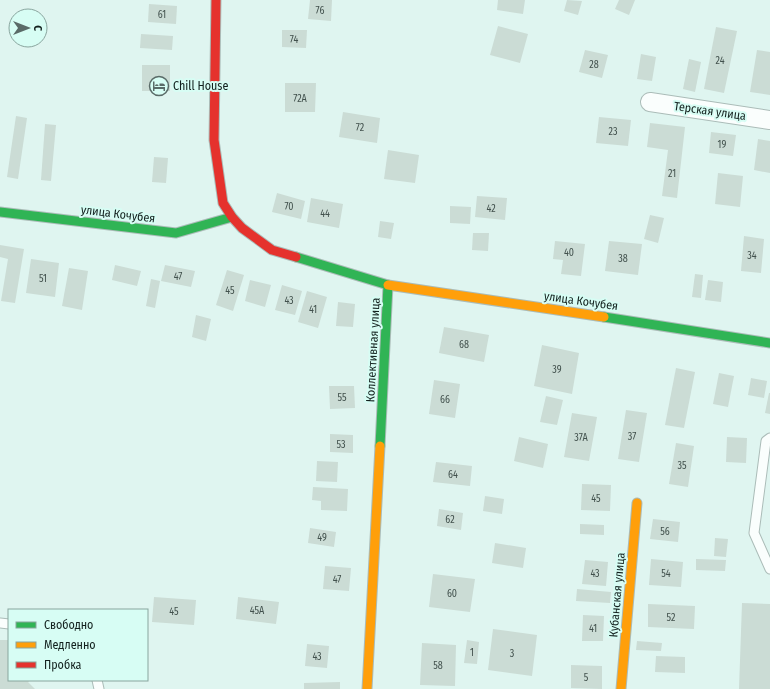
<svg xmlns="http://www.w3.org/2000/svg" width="770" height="689" font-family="'Fira Sans Condensed',sans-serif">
<rect width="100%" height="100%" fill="#dff5f0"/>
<!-- building -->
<g fill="#cbdcd5">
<path d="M 310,0 L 332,0 L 331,21 L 308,19 Z"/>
<path d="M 498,0 L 525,0 L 523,14 L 497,10 Z"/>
<path d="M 567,0 L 582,1 L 578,15 L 564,11 Z"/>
<path d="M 619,0 L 635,0 L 629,15 L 615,9 Z"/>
<path d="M 149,4 L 177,6 L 176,24 L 148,22 Z"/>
<path d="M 498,26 L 528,34 L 520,63 L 490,55 Z"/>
<path d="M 716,27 L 737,31 L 724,93 L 704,89 Z"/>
<path d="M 282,30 L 307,30 L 306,48 L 282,47 Z"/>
<path d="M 141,34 L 173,36 L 172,50 L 140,48 Z"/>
<path d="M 585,50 L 608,55 L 602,78 L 579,72 Z"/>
<path d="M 757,50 L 770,52 L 770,95 L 750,92 Z"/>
<path d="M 641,54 L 656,57 L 652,81 L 637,79 Z"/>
<path d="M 689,59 L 701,62 L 695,92 L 683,89 Z"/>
<rect x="142" y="65" width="28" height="26"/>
<path d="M 285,83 L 316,83 L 315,112 L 285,112 Z"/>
<path d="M 343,112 L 380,118 L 377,143 L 339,137 Z"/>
<path d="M 16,116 L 27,118 L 18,179 L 7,177 Z"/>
<path d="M 599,117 L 631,120 L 628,146 L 596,143 Z"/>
<path d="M 650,123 L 685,127 L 677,198 L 662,196 L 668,150 L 647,147 Z"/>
<path d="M 45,124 L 56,125 L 51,181 L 41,180 Z"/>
<path d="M 711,132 L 736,135 L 733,156 L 709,153 Z"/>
<path d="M 758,139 L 770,141 L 770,173 L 754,170 Z"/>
<path d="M 388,150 L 419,155 L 415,183 L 384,179 Z"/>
<path d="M 154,157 L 168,158 L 166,183 L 152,182 Z"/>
<path d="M 718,173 L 743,176 L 740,207 L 715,204 Z"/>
<path d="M 277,193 L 305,201 L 301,219 L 272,212 Z"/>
<path d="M 477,196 L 507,198 L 505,220 L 475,217 Z"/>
<path d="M 311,198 L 343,204 L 339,228 L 307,222 Z"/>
<path d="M 450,206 L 471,207 L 470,224 L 450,223 Z"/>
<path d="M 650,215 L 664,218 L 658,243 L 644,239 Z"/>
<path d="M 380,221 L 394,223 L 391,239 L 378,237 Z"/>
<path d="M 473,233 L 489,233 L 488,251 L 472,250 Z"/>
<path d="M 744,236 L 764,239 L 761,273 L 741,271 Z"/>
<path d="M 555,241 L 585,244 L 581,276 L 561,274 L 563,260 L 553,259 Z"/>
<path d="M 609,241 L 642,244 L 638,275 L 605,271 Z"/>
<path d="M 0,245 L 24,249 L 15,303 L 1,301 L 8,259 L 0,257 Z"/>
<path d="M 31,259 L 59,263 L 55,297 L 26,293 Z"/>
<path d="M 115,265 L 141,271 L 137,286 L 112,280 Z"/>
<path d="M 165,265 L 195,271 L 191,287 L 161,281 Z"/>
<path d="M 69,268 L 88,271 L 82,310 L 62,306 Z"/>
<path d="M 227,270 L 244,275 L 233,311 L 216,305 Z"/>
<path d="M 695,274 L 703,275 L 701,298 L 692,297 Z"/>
<path d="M 151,279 L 160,281 L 155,308 L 146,306 Z"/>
<path d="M 250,280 L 271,285 L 265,307 L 245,301 Z"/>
<path d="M 708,280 L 723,282 L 721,302 L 705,300 Z"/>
<path d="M 282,285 L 302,291 L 295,315 L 275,310 Z"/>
<path d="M 307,291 L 327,297 L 318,328 L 298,322 Z"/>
<path d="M 338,302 L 355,304 L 353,327 L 336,326 Z"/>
<path d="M 196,315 L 211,319 L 206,341 L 192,337 Z"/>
<path d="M 444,327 L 489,335 L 484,362 L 439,353 Z"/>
<path d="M 542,345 L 579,353 L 572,394 L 534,386 Z"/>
<path d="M 676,368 L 695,372 L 684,428 L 665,425 Z"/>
<path d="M 719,373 L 734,376 L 728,407 L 713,404 Z"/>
<path d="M 751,378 L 767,381 L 764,398 L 748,395 Z"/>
<path d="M 434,380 L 460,384 L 455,418 L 429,414 Z"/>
<path d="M 329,386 L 354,386 L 355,408 L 330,409 Z"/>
<path d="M 769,393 L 770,393 L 770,414 L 765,413 Z"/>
<path d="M 546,396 L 563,400 L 557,425 L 540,422 Z"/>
<path d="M 626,410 L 647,413 L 639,462 L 618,459 Z"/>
<path d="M 572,413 L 597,417 L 589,461 L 564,457 Z"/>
<path d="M 330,434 L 353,435 L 353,453 L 330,452 Z"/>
<path d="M 519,437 L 548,444 L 543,468 L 514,461 Z"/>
<path d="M 727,437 L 747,438 L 746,463 L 726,462 Z"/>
<path d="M 676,443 L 694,446 L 688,487 L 669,484 Z"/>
<path d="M 317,461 L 338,462 L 337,482 L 316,481 Z"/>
<path d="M 436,462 L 472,466 L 470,486 L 433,482 Z"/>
<path d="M 582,484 L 611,485 L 610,511 L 581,510 Z"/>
<path d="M 313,487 L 348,489 L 347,511 L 321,510 L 321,501 L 312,500 Z"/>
<path d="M 485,496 L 504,499 L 502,514 L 483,511 Z"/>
<path d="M 439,509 L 463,513 L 461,530 L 437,526 Z"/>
<path d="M 653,519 L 680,522 L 678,542 L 650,539 Z"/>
<path d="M 580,524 L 604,525 L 604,535 L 580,534 Z"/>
<path d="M 310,528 L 336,532 L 334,547 L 308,543 Z"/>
<path d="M 715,538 L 728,539 L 726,557 L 714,556 Z"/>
<path d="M 495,543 L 526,548 L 523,568 L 492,563 Z"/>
<path d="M 651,559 L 683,562 L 681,587 L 649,585 Z"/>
<path d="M 696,559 L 726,560 L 725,571 L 696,570 Z"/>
<path d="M 585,560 L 608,562 L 606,586 L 582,584 Z"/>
<path d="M 325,566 L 351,568 L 349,591 L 323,589 Z"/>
<path d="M 433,574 L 475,579 L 470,612 L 429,607 Z"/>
<path d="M 577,589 L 611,592 L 610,603 L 576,601 Z"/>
<path d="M 154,597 L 196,600 L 194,625 L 152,622 Z"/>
<path d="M 238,597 L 279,602 L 276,624 L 236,619 Z"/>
<path d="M 742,603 L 770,604 L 770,689 L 739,689 Z"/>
<path d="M 648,604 L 695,606 L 694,629 L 648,627 Z"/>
<path d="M 583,615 L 604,616 L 603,641 L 582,641 Z"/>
<path d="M 493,629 L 537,635 L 532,676 L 488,670 Z"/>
<path d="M 0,640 L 9,640 L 9,680 L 31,680 L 28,682 L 35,689 L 0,689 Z"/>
<path d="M 467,640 L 479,642 L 477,664 L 464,663 Z"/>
<path d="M 637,641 L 662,643 L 661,651 L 636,650 Z"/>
<path d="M 422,643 L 456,645 L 455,686 L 420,685 Z"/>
<path d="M 307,644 L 329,646 L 327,668 L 305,666 Z"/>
<path d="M 656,656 L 685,657 L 685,673 L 655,672 Z"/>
<path d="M 571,665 L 602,666 L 602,689 L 571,688 Z"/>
<path d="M 340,682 L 340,689 L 304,689 L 304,683 Z"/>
</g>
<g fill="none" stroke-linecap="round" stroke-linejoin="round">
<defs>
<g id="lane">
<path d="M 770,438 L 766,441 L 754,533 L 770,569"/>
<path d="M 0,623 L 9,624"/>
<path d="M 97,680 L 99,689"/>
</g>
<path id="street" d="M 650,102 L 770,120"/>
<g id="fast">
<path d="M 0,212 L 176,233 L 232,217"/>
<path d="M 296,257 L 388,285 L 380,446"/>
<path d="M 604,317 L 770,343"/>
</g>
<g id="slow">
<path d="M 388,285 L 604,317"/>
<path d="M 367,689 L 380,446"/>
<path d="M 621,689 L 637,503"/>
</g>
<path id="jam" d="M 216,0 L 214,140 L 223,203 L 232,217 L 242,228 L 272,250 L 296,257"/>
</defs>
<!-- lane casing -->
<use href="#lane" stroke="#abbcb8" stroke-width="11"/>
<!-- street casing -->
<use href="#street" stroke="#abbcb8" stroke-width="20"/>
<!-- fast casing -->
<use href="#fast" stroke="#abbcb8" stroke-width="11"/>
<!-- slow casing -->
<use href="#slow" stroke="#abbcb8" stroke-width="11"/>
<!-- jam casing -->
<use href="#jam" stroke="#abbcb8" stroke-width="11"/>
<!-- lane -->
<use href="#lane" stroke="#fafefd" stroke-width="9"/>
<!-- street -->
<use href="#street" stroke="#fafefd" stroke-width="18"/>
<!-- fast -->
<use href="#fast" stroke="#30b455" stroke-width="9"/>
<!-- slow -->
<use href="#slow" stroke="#ff9f0a" stroke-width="9"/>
<!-- jam -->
<use href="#jam" stroke="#e5322d" stroke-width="9"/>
</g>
<!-- icons -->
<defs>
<symbol id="hotel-ring" viewBox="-11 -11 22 22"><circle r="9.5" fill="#d7fdf4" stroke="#5a6b68" stroke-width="1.5"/><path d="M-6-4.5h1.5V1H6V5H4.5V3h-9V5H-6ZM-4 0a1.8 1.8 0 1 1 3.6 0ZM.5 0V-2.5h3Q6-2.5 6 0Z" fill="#5a6b68"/></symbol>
</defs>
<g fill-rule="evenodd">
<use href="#hotel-ring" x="148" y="75" width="22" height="22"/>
</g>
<g text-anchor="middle" stroke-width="4" stroke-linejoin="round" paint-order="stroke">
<!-- number labels -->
<g font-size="10" fill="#42514d">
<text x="320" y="14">76</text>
<text x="162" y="18">61</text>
<text x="294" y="43">74</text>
<text x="720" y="64">24</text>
<text x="594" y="68">28</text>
<text x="300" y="102">72А</text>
<text x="360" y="131">72</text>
<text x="613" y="135">23</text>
<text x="722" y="148">19</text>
<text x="672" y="177">21</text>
<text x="289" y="210">70</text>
<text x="491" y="212">42</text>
<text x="325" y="217">44</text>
<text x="569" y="256">40</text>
<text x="752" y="259">34</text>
<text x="623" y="262">38</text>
<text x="178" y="280">47</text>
<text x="43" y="282">51</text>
<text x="230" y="294">45</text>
<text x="289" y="304">43</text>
<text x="313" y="313">41</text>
<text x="464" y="348">68</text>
<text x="557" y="373">39</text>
<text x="342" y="401">55</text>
<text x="445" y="403">66</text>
<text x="632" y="440">37</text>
<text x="581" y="441">37А</text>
<text x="341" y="448">53</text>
<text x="682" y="469">35</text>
<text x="453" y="478">64</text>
<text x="596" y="502">45</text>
<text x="450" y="523">62</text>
<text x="665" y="535">56</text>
<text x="322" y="541">49</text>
<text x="595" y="577">43</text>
<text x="666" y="577">54</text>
<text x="337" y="583">47</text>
<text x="452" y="597">60</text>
<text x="257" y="614">45А</text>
<text x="174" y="615">45</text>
<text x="671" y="621">52</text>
<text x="593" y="632">41</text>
<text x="472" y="656">1</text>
<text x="512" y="657">3</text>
<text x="317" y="660">43</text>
<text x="438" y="669">58</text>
<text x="586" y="681">5</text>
</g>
<!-- poi labels -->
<g font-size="12" fill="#13211e" stroke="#d7fdf4" text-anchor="start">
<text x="173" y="90">Chill House</text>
</g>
<!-- street labels -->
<g font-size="12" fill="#13211e" stroke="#d7fdf4">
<text transform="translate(710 111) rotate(8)" y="4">Терская улица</text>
<text transform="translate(118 214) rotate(7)" y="4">улица Кочубея</text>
<text transform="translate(581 301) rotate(8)" y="4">улица Кочубея</text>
<text transform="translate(373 350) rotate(-87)" y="4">Коллективная улица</text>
<text transform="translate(617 595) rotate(-85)" y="4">Кубанская улица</text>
</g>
</g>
<!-- legend -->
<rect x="8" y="609" width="140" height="72" fill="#d7fdf4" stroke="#89a59e"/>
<rect x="16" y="622" width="20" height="6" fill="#30b455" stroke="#89a59e"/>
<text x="44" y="629" font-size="12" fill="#13211e">Свободно</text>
<rect x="16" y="642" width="20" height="6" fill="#ff9f0a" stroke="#89a59e"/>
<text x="44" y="649" font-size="12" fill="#13211e">Медленно</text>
<rect x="16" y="662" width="20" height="6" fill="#e5322d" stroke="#89a59e"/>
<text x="44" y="669" font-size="12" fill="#13211e">Пробка</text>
<!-- north arrow -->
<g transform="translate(28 28) rotate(90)"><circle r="19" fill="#d7fdf4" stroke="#89a59e"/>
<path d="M0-3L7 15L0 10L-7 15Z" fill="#5a6b68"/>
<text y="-6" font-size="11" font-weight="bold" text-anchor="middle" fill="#13211e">С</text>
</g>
</svg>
